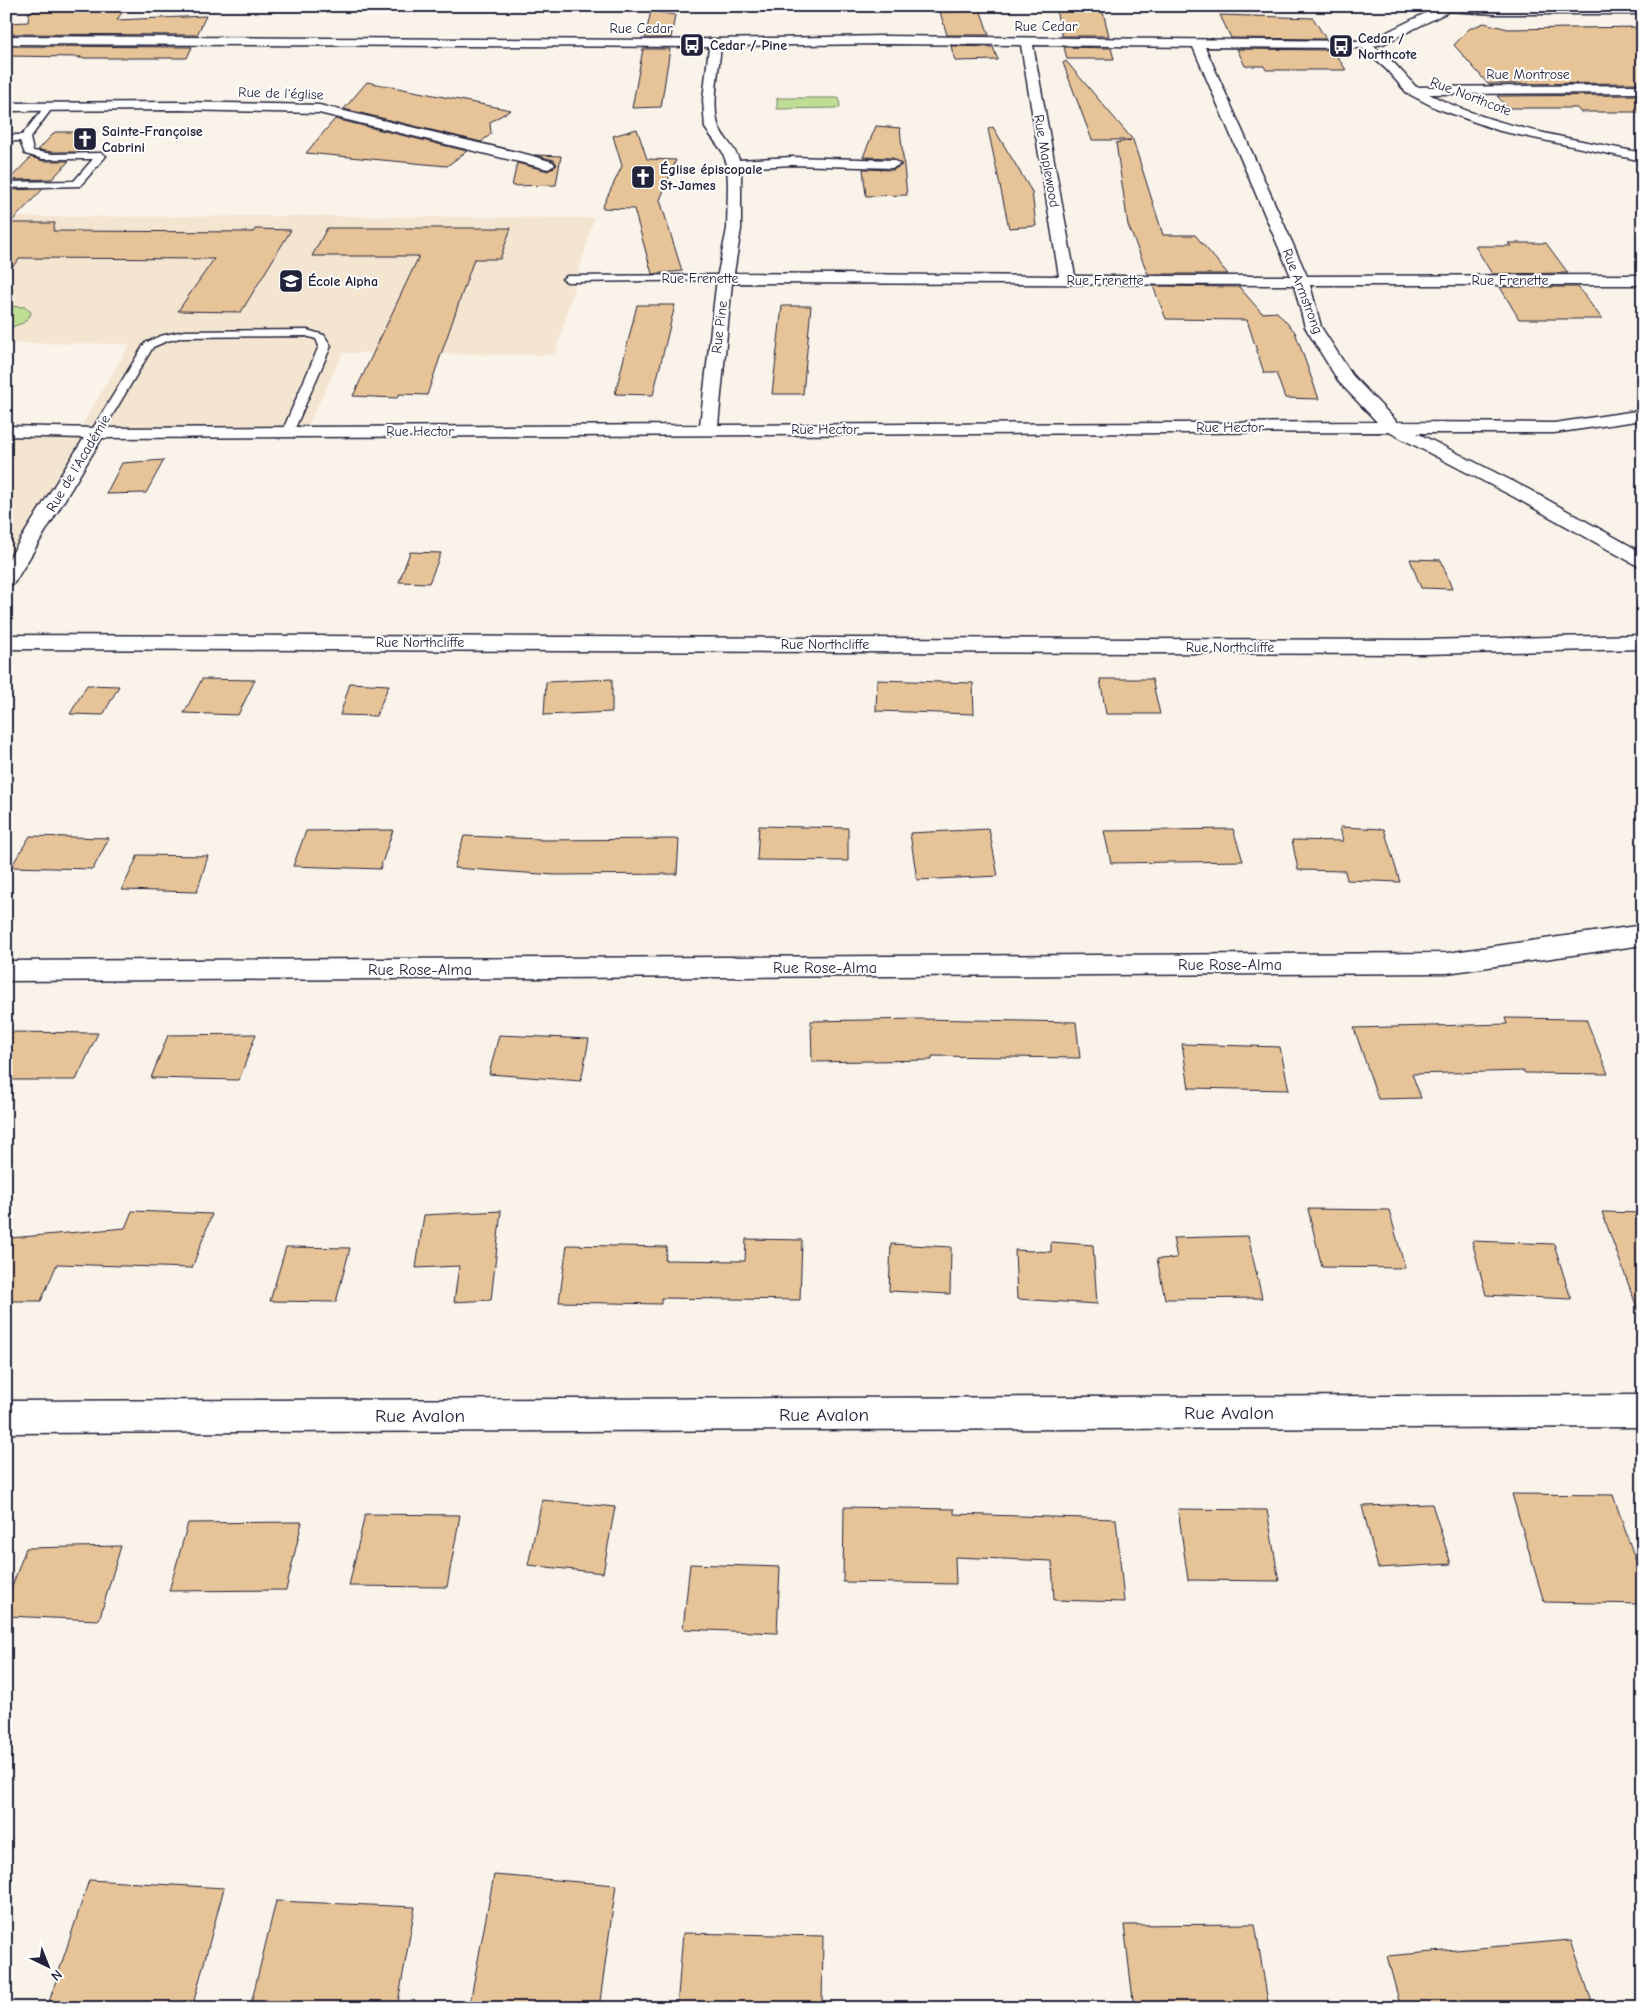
<svg xmlns="http://www.w3.org/2000/svg" width="1649" height="2014" font-family="'Comic Neue',sans-serif">
<rect width="100%" height="100%" fill="#faf3ea"/>
<filter id="ink" filterUnits="userSpaceOnUse"><feTurbulence type="fractalNoise" baseFrequency=".02" numOctaves="2"/><feDisplacementMap in="SourceGraphic" scale="10" xChannelSelector="R" yChannelSelector="G"/><feConvolveMatrix kernelMatrix="1 2 1 2 8 2 1 2 1" color-interpolation-filters="sRGB"/></filter>
<g filter="url(#ink)">
<!-- built -->
<path fill="#f4e5d1" d="M 324,216 L 594,218 L 555,355 L 343,353 L 304,434 L 96,433 L 6,568 L 6,431 L 77,433 L 130,344 L 6,343 L 6,217 Z"/>
<!-- green -->
<g fill="#c0dd94" stroke="#718068">
<path d="M 777,98 L 839,98 L 840,108 L 777,109 Z"/>
<path d="M 6,306 L 25,307 L 31,312 L 30,316 L 23,323 L 6,329 Z"/>
</g>
<!-- building -->
<g fill="#e7c498" stroke="#22223b">
<path d="M 126,6 L 117,20 L 206,16 L 197,35 L 6,34 L 6,23 L 28,22 L 29,12 L 72,8 Z"/>
<path d="M 955,9 L 980,9 L 989,35 L 947,35 L 940,12 L 955,12 Z"/>
<path d="M 1056,10 L 1103,12 L 1109,36 L 1062,36 Z"/>
<path d="M 651,11 L 675,15 L 671,38 L 645,38 Z"/>
<path d="M 1220,15 L 1313,18 L 1326,39 L 1231,38 Z"/>
<path d="M 1484,23 L 1508,29 L 1643,27 L 1643,83 L 1488,84 L 1454,45 L 1469,29 Z"/>
<path d="M 6,46 L 192,47 L 187,58 L 79,58 L 81,57 L 6,56 Z"/>
<path d="M 951,46 L 993,47 L 998,60 L 955,61 Z"/>
<path d="M 1064,47 L 1111,48 L 1114,59 L 1067,59 Z"/>
<path d="M 643,49 L 670,49 L 661,107 L 632,108 Z"/>
<path d="M 1237,49 L 1333,50 L 1346,70 L 1266,70 L 1264,66 L 1245,66 Z"/>
<path d="M 1066,61 L 1133,140 L 1163,235 L 1195,235 L 1228,274 L 1148,274 L 1128,225 L 1116,143 L 1131,140 L 1092,140 L 1063,63 Z"/>
<path d="M 367,82 L 511,110 L 490,122 L 491,134 L 481,142 L 344,109 Z"/>
<path d="M 1643,95 L 1643,112 L 1580,112 L 1577,108 L 1508,108 L 1497,96 Z"/>
<path d="M 335,119 L 467,151 L 447,166 L 306,153 Z"/>
<path d="M 876,126 L 900,128 L 907,195 L 866,196 L 863,169 L 893,170 L 902,165 L 893,158 L 863,157 Z"/>
<path d="M 993,127 L 1032,192 L 1036,226 L 1009,228 L 988,129 Z"/>
<path d="M 637,129 L 647,159 L 676,160 L 660,200 L 682,271 L 652,274 L 634,209 L 602,208 L 622,166 L 613,136 Z"/>
<path d="M 55,132 L 97,132 L 78,152 L 53,152 L 38,150 Z"/>
<path d="M 534,155 L 561,156 L 556,185 L 512,186 L 517,163 L 548,171 L 557,165 L 554,160 Z"/>
<path d="M 31,157 L 43,161 L 69,161 L 52,179 L 9,180 Z"/>
<path d="M 43,189 L 10,223 L 55,223 L 53,231 L 253,232 L 255,229 L 291,230 L 241,312 L 178,311 L 214,259 L 20,258 L 6,274 L 6,190 Z"/>
<path d="M 327,228 L 511,228 L 500,259 L 474,259 L 427,395 L 399,394 L 397,398 L 353,396 L 419,256 L 312,256 Z"/>
<path d="M 1508,243 L 1546,243 L 1568,273 L 1492,274 L 1475,246 L 1511,246 Z"/>
<path d="M 1153,286 L 1239,287 L 1262,313 L 1277,312 L 1295,332 L 1319,399 L 1285,398 L 1276,373 L 1264,373 L 1247,320 L 1166,319 Z"/>
<path d="M 1500,287 L 1578,287 L 1602,319 L 1519,319 Z"/>
<path d="M 637,305 L 675,305 L 653,395 L 615,394 Z"/>
<path d="M 782,306 L 811,306 L 803,394 L 772,394 Z"/>
<path d="M 164,460 L 146,493 L 106,494 L 122,463 Z"/>
<path d="M 410,552 L 441,553 L 429,583 L 399,582 Z"/>
<path d="M 1410,559 L 1441,560 L 1452,589 L 1421,588 Z"/>
<path d="M 202,679 L 255,680 L 238,715 L 184,713 Z"/>
<path d="M 612,679 L 612,712 L 544,715 L 546,682 Z"/>
<path d="M 1100,679 L 1152,679 L 1160,714 L 1106,714 Z"/>
<path d="M 877,680 L 973,683 L 974,714 L 876,711 Z"/>
<path d="M 350,683 L 389,685 L 376,716 L 340,715 Z"/>
<path d="M 87,685 L 119,686 L 103,715 L 70,714 Z"/>
<path d="M 759,826 L 848,828 L 848,861 L 757,860 Z"/>
<path d="M 1340,827 L 1384,829 L 1400,882 L 1347,880 L 1345,871 L 1298,870 L 1292,840 L 1343,841 Z"/>
<path d="M 989,829 L 998,876 L 917,880 L 910,833 Z"/>
<path d="M 1233,829 L 1243,861 L 1111,863 L 1104,831 Z"/>
<path d="M 393,830 L 380,869 L 293,866 L 306,831 Z"/>
<path d="M 30,836 L 109,838 L 93,869 L 11,867 Z"/>
<path d="M 464,836 L 540,839 L 540,840 L 679,839 L 677,874 L 555,875 L 454,868 Z"/>
<path d="M 138,855 L 208,856 L 197,892 L 122,890 Z"/>
<path d="M 1505,1018 L 1586,1019 L 1608,1074 L 1525,1073 L 1524,1071 L 1412,1074 L 1421,1098 L 1378,1099 L 1354,1028 L 1507,1024 Z"/>
<path d="M 919,1019 L 1076,1022 L 1080,1058 L 932,1056 L 932,1060 L 812,1062 L 811,1021 Z"/>
<path d="M 6,1032 L 98,1033 L 76,1080 L 6,1080 Z"/>
<path d="M 256,1034 L 239,1080 L 151,1078 L 168,1035 Z"/>
<path d="M 499,1035 L 589,1039 L 581,1081 L 489,1074 Z"/>
<path d="M 1182,1044 L 1280,1047 L 1289,1090 L 1189,1088 Z"/>
<path d="M 1308,1209 L 1389,1210 L 1405,1268 L 1322,1267 Z"/>
<path d="M 132,1211 L 212,1214 L 192,1268 L 57,1264 L 41,1301 L 6,1301 L 6,1254 L 10,1238 L 125,1228 Z"/>
<path d="M 501,1211 L 491,1300 L 454,1302 L 459,1266 L 416,1268 L 424,1215 Z"/>
<path d="M 1602,1212 L 1643,1213 L 1643,1313 L 1639,1313 Z"/>
<path d="M 1248,1236 L 1262,1298 L 1165,1299 L 1157,1259 L 1177,1258 L 1173,1238 Z"/>
<path d="M 746,1239 L 802,1240 L 800,1300 L 661,1298 L 661,1304 L 559,1302 L 567,1245 L 667,1247 L 665,1260 L 745,1261 Z"/>
<path d="M 1472,1241 L 1554,1244 L 1571,1299 L 1486,1295 Z"/>
<path d="M 1051,1242 L 1093,1245 L 1097,1304 L 1017,1299 L 1015,1250 L 1051,1252 Z"/>
<path d="M 891,1244 L 951,1247 L 950,1294 L 889,1291 Z"/>
<path d="M 286,1247 L 350,1248 L 336,1302 L 270,1301 Z"/>
<path d="M 1512,1494 L 1613,1495 L 1643,1582 L 1643,1604 L 1544,1602 Z"/>
<path d="M 542,1500 L 615,1507 L 603,1573 L 528,1565 Z"/>
<path d="M 1432,1504 L 1451,1564 L 1378,1568 L 1362,1506 Z"/>
<path d="M 844,1507 L 954,1509 L 954,1514 L 1116,1519 L 1124,1602 L 1054,1600 L 1052,1561 L 955,1557 L 956,1584 L 843,1582 Z"/>
<path d="M 1178,1509 L 1267,1510 L 1279,1581 L 1188,1580 Z"/>
<path d="M 365,1514 L 460,1515 L 447,1587 L 349,1586 Z"/>
<path d="M 302,1522 L 286,1590 L 169,1591 L 188,1523 Z"/>
<path d="M 121,1546 L 99,1620 L 6,1616 L 6,1603 L 26,1548 Z"/>
<path d="M 690,1564 L 780,1567 L 777,1633 L 683,1629 Z"/>
<path d="M 494,1875 L 616,1885 L 599,2008 L 469,2008 Z"/>
<path d="M 89,1880 L 224,1888 L 192,2008 L 47,2008 Z"/>
<path d="M 276,1901 L 415,1907 L 397,2008 L 250,2008 Z"/>
<path d="M 1255,1924 L 1269,2008 L 1134,2008 L 1124,1925 Z"/>
<path d="M 683,1933 L 823,1936 L 822,2008 L 677,2008 Z"/>
<path d="M 1571,1940 L 1594,2008 L 1401,2008 L 1387,1956 Z"/>
</g>
<g fill="none" stroke-linecap="round" stroke-linejoin="round">
<defs>
<g id="service">
<path d="M 49,104 L 53,107 L 30,138 L 33,151 L 53,154 L 101,153 L 106,156 L 80,186 L 6,188 L 6,182 L 74,181 L 93,159 L 43,159 L 25,154 L 20,141 L 6,141 L 6,135 L 22,135 L 46,105 Z"/>
<path d="M 725,275 L 730,278 L 729,280 L 567,282 L 562,279 L 567,276 Z"/>
<path d="M 307,330 L 324,335 L 331,346 L 292,435 L 284,435 L 282,432 L 319,346 L 316,339 L 306,336 L 184,337 L 167,341 L 153,347 L 100,436 L 92,436 L 90,433 L 145,343 L 160,336 L 184,331 Z"/>
</g>
<g id="minor">
<path d="M 1440,6 L 1643,8 L 1643,14 L 1495,14 L 1448,11 L 1446,13 L 1383,44 L 1373,46 L 1394,63 L 1416,87 L 1643,85 L 1643,93 L 1429,94 C 1495,128 1571,138 1643,153 L 1643,161 L 1500,131 L 1436,108 L 1407,93 L 1386,69 L 1362,48 L 1205,47 L 1307,276 L 1643,275 L 1643,285 L 1310,285 L 1321,327 L 1352,375 L 1397,422 L 1554,423 L 1643,410 L 1643,420 L 1554,433 L 1417,433 L 1528,489 L 1643,553 L 1643,567 L 1636,565 L 1514,497 L 1389,432 L 102,438 L 16,580 L 13,584 L 6,586 L 6,563 L 84,438 L 6,436 L 6,426 L 96,428 L 700,425 L 717,278 L 727,229 L 728,185 L 727,164 L 722,151 L 705,128 L 703,100 L 709,47 L 6,44 L 6,36 L 651,40 L 885,36 L 1360,41 L 1375,38 ZM 885,44 L 1021,45 L 1059,276 L 734,273 L 741,229 L 741,168 L 792,165 L 893,168 L 900,164 L 893,160 L 792,157 L 739,160 C 735,147 723,138 719,127 C 711,108 719,68 721,46 ZM 1033,45 L 1193,47 L 1291,276 L 1075,276 ZM 732,283 L 1294,285 L 1305,327 L 1339,382 L 1377,422 L 718,425 Z"/>
<path d="M 179,102 L 319,105 L 529,155 L 553,162 L 555,165 L 548,169 L 319,113 L 179,110 L 6,111 L 6,103 Z"/>
<path d="M 6,635 L 1423,640 L 1643,635 L 1643,649 L 1423,654 L 6,649 Z"/>
<path d="M 1643,925 L 1643,945 L 1447,973 L 6,981 L 6,961 L 1447,953 Z"/>
<path d="M 1643,1395 L 1643,1427 L 6,1433 L 6,1401 Z"/>
</g>
</defs>
<!-- service casing -->
<use href="#service" stroke="#22223b" stroke-width="3"/>
<!-- minor casing -->
<use href="#minor" stroke="#22223b" stroke-width="3"/>
<!-- service -->
<use href="#service" fill="#fff" fill-rule="evenodd"/>
<!-- minor -->
<use href="#minor" fill="#fff" fill-rule="evenodd"/>
</g>
</g>
<!-- icons -->
<defs>
<symbol id="bus-square" viewBox="-11 -11 22 22"><rect x="-9" y="-9" width="18" height="18" rx="4" fill="#22223b" stroke="#fff"/><path d="M-5-6H5V4H4V6H2V4H-2V6H-4V4H-5ZM-3.5-4V0h7V-4ZM-3.5 1.2v1.5H-2V1.2ZM2 1.2v1.5H3.5V1.2Z" fill="#fff"/></symbol>
<symbol id="church-square" viewBox="-11 -11 22 22"><rect x="-9" y="-9" width="18" height="18" rx="4" fill="#22223b" stroke="#fff"/><path d="M-1.2-6h2.4v3.5h3.3v2.4h-3.3V6h-2.4V-.1h-3.3v-2.4h3.3Z" fill="#fff"/></symbol>
<symbol id="school-square" viewBox="-11 -11 22 22"><rect x="-9" y="-9" width="18" height="18" rx="4" fill="#22223b" stroke="#fff"/><path d="M0-5L7-2L0 1L-7-2ZM-4 1L0 2.5L4 1V4Q0 6-4 4Z" fill="#fff"/></symbol>
</defs>
<g fill-rule="evenodd">
<use href="#bus-square" x="678" y="31" width="28" height="28"/>
<use href="#bus-square" x="1327" y="32" width="28" height="28"/>
<use href="#church-square" x="71" y="125" width="28" height="28"/>
<use href="#church-square" x="629" y="163" width="28" height="28"/>
<use href="#school-square" x="277" y="267" width="28" height="28"/>
</g>
<g text-anchor="middle" stroke-width="4" stroke-linejoin="round" paint-order="stroke">
<!-- far-street labels -->
<g font-size="14" fill="#22223b" stroke="#fff">
<text x="1046" y="31">Rue Cedar</text>
<text x="641" y="33">Rue Cedar</text>
<text x="1528" y="79">Rue Montrose</text>
<text transform="translate(281 93) rotate(2)" y="5">Rue de l'église</text>
<text transform="translate(1471 96) rotate(21)" y="5">Rue Northcote</text>
<text transform="translate(1047 161) rotate(80)" y="5">Rue Maplewood</text>
<text x="700" y="283">Rue Frenette</text>
<text x="1105" y="285">Rue Frenette</text>
<text x="1510" y="285">Rue Frenette</text>
<text transform="translate(1303 291) rotate(69)" y="5">Rue Armstrong</text>
<text transform="translate(719 327) rotate(-83)" y="5">Rue Pine</text>
<text x="1230" y="432">Rue Hector</text>
<text x="825" y="434">Rue Hector</text>
<text x="420" y="436">Rue Hector</text>
<text transform="translate(78 463) rotate(-59)" y="5">Rue de l'Académie</text>
<text x="420" y="647">Rue Northcliffe</text>
<text x="825" y="649">Rue Northcliffe</text>
<text x="1230" y="652">Rue Northcliffe</text>
</g>
<!-- far-poi labels -->
<g font-size="14" font-weight="bold" fill="#22223b" stroke="#fff" text-anchor="start">
<text x="1358" y="43">Cedar /<tspan x="1358" dy="16">Northcote</tspan></text>
<text x="710" y="50">Cedar / Pine</text>
<text x="102" y="136">Sainte-Françoise<tspan x="102" dy="16">Cabrini</tspan></text>
<text x="660" y="174">Église épiscopale<tspan x="660" dy="16">St-James</tspan></text>
<text x="308" y="286">École Alpha</text>
</g>
<!-- street labels -->
<g font-size="16" fill="#22223b" stroke="#fff">
<text x="1230" y="970">Rue Rose-Alma</text>
<text x="825" y="973">Rue Rose-Alma</text>
<text x="420" y="975">Rue Rose-Alma</text>
</g>
<!-- near-street labels -->
<g font-size="19" fill="#22223b" stroke="#fff">
<text x="1229" y="1419">Rue Avalon</text>
<text x="824" y="1421">Rue Avalon</text>
<text x="420" y="1422">Rue Avalon</text>
</g>
</g>
<!-- margin -->
<rect width="1649" height="2014" fill="none" stroke="#fff" stroke-width="25"/>
<rect x="12" y="12" width="1624" height="1989" fill="none" stroke="#22223b" stroke-width="2" filter="url(#ink)"/>
<!-- north arrow -->
<g transform="translate(48 1966) rotate(137)" stroke="#ffffff" stroke-width="4" paint-order="stroke">
<path d="M0-4L9 19L0 12L-9 19Z" fill="#22223b"/>
<text y="-8" font-size="14" font-weight="bold" text-anchor="middle" fill="#22223b">N</text>
</g>
</svg>
